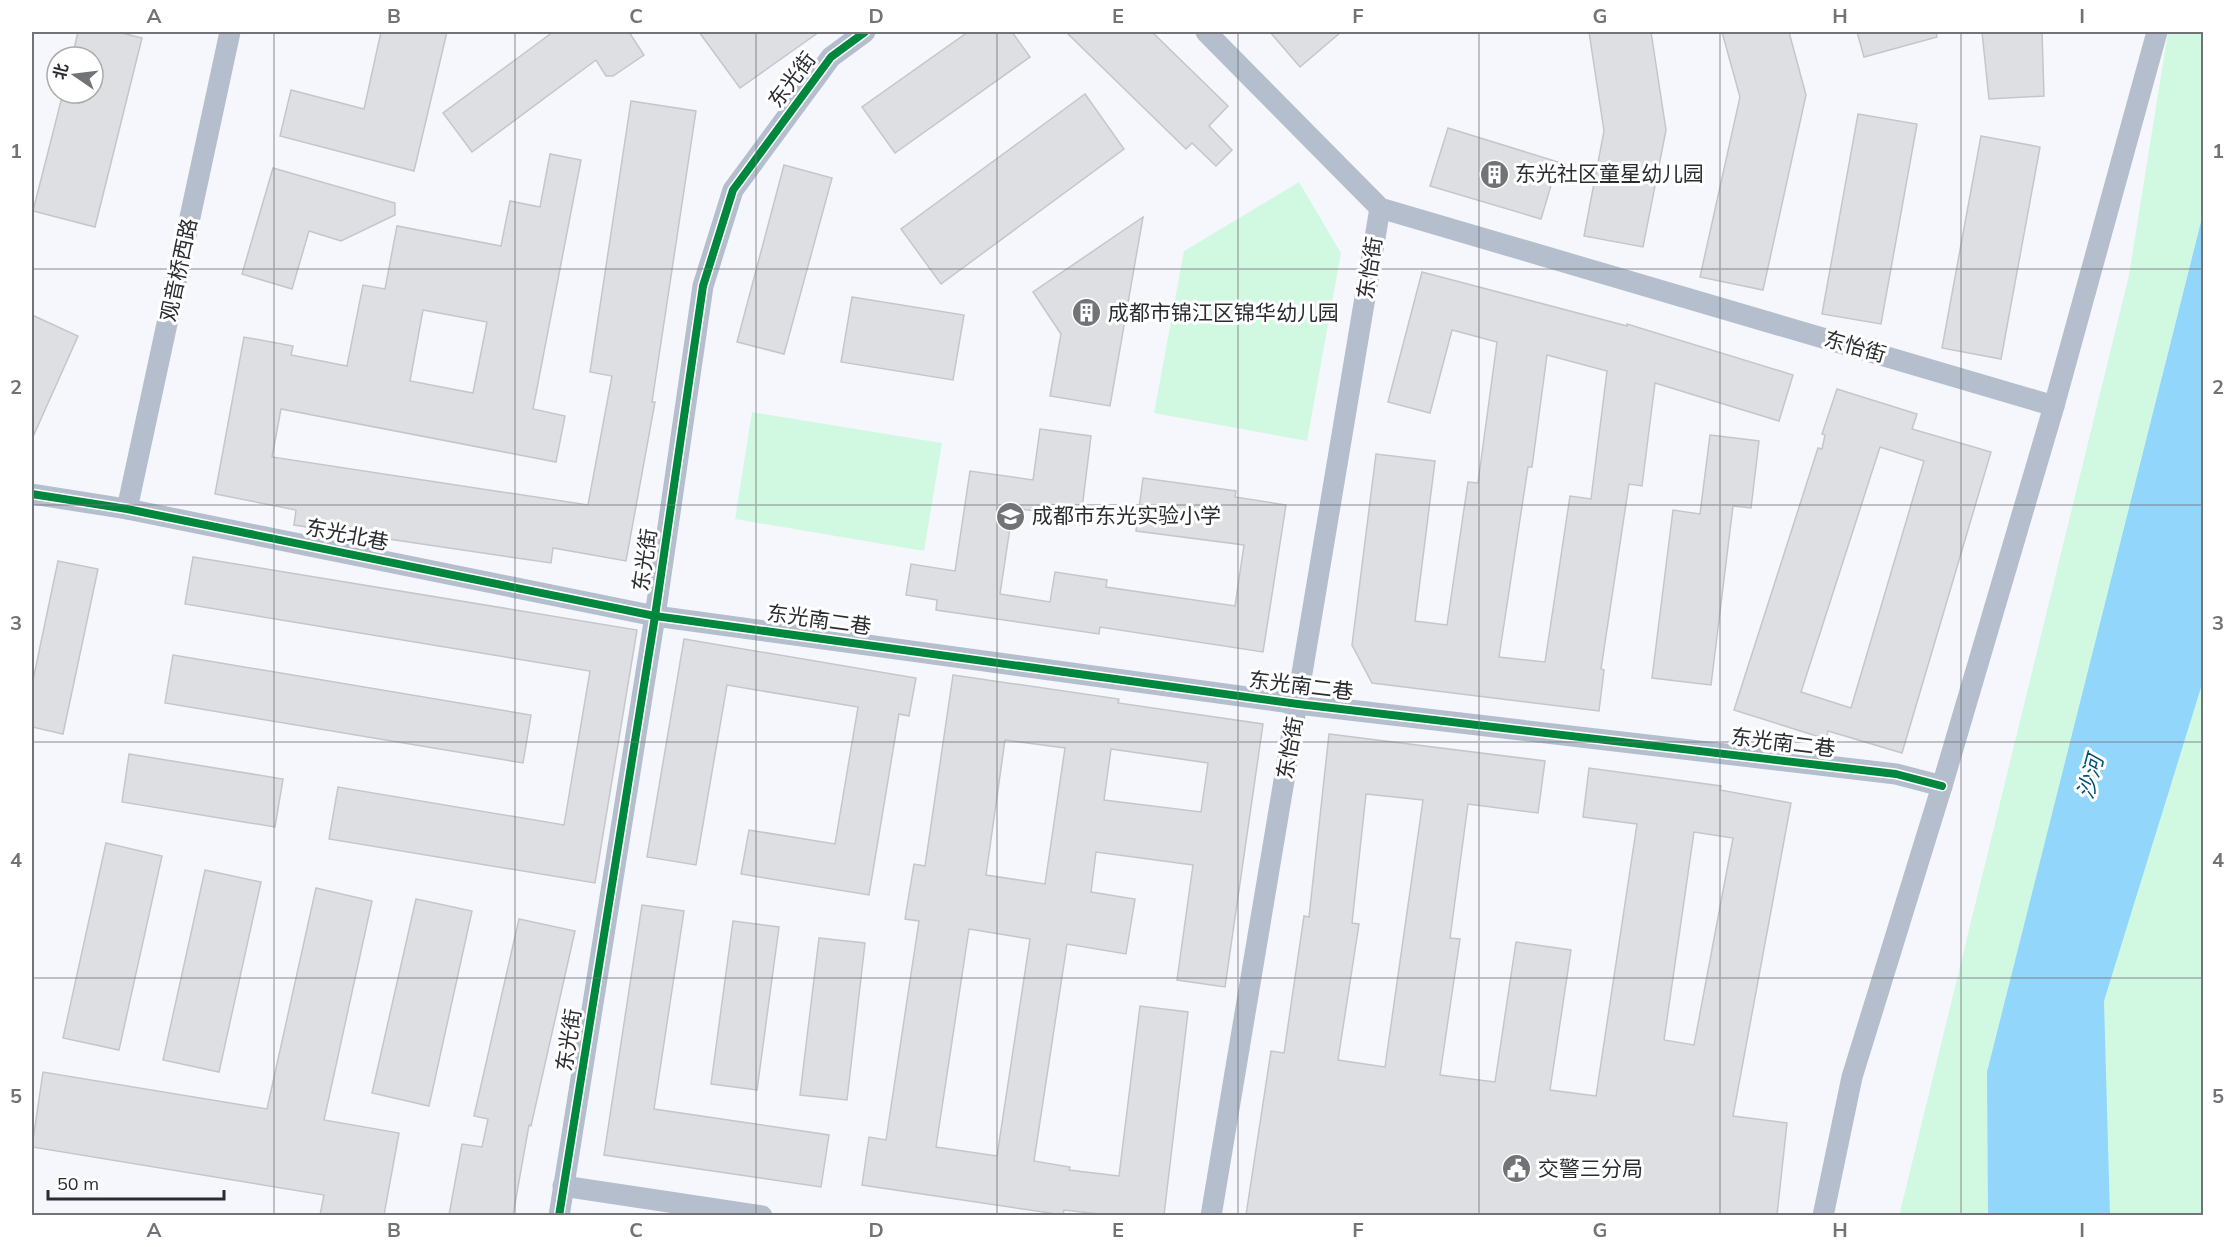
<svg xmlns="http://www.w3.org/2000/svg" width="2235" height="1247" font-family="Mulish,'Noto Sans SC',sans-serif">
<rect width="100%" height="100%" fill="#f5f7fc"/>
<!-- green -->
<g fill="#d1f9e2">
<path d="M 2168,32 L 2203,32 L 2203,1215 L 1899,1216 L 2129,275 Z"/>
<path d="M 1299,182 L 1341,253 L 1307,441 L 1154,413 L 1184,251 Z"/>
<path d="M 752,412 L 942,443 L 924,551 L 735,519 Z"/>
</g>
<!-- water -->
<path fill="#93d6fc" d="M 2203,214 L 2203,681 L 2104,1001 L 2110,1215 L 1988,1215 L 1987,1072 Z"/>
<!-- building -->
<g fill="#dedfe3" stroke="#c6c6ca" stroke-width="1.5" fill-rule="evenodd">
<path d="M 78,32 L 118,32 L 142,38 L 95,227 L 33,211 L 63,93 L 93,93 L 93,57 L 72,57 Z"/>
<path d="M 381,32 L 447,32 L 414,171 L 280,136 L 291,90 L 364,109 Z"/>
<path d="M 553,32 L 629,32 L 644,55 L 613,76 L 606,76 L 596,60 L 472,152 L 443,113 Z"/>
<path d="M 699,32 L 819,32 L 740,88 Z"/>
<path d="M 968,32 L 1012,32 L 1030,57 L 895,153 L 862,107 Z"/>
<path d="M 1066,32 L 1152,32 L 1228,106 L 1209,126 L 1232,150 L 1216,166 L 1192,143 L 1186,149 Z"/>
<path d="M 1270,32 L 1341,32 L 1300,67 Z"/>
<path d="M 1589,32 L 1651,32 L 1666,130 L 1643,247 L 1584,236 L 1604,131 Z"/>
<path d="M 1722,32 L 1789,32 L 1806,95 L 1763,290 L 1700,277 L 1740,97 Z"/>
<path d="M 1857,32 L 1936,32 L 1937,37 L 1864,57 Z"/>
<path d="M 1982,32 L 2042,32 L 2044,96 L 1989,99 Z"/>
<path d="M 1085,94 L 1124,149 L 941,284 L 901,229 Z"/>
<path d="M 631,101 L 696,111 L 652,402 L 655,402 L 626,561 L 553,548 L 551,563 L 294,525 L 296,510 L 215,494 L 244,337 L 293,346 L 291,355 L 347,366 L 363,285 L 385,289 L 397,226 L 501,246 L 510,201 L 540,207 L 550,154 L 581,160 L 533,409 L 565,416 L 556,462 L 281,409 L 272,457 L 588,505 L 612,376 L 590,372 ZM 423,310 L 487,322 L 473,393 L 410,381 Z"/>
<path d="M 1858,114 L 1917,124 L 1881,324 L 1822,314 Z"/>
<path d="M 1448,128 L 1558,162 L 1541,219 L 1430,186 Z"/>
<path d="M 1981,136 L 2040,147 L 2001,359 L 1942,348 Z"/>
<path d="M 784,165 L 832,178 L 784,354 L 737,342 Z"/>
<path d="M 273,168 L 395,203 L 395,215 L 341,241 L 309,231 L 292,289 L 242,274 Z"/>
<path d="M 1143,217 L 1110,406 L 1050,396 L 1061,334 L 1033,292 Z"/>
<path d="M 1422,272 L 1627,326 L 1627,324 L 1793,375 L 1779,421 L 1655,383 L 1642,486 L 1629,484 L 1601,669 L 1604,670 L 1599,711 L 1372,683 L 1352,645 L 1376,454 L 1435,461 L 1415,621 L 1447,625 L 1468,482 L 1478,483 L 1497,342 L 1452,330 L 1430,413 L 1388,402 ZM 1547,355 L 1607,371 L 1591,499 L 1570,496 L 1545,662 L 1499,657 L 1528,467 L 1532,467 Z"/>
<path d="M 852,297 L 964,315 L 953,380 L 841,362 Z"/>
<path d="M 32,315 L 78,336 L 32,439 Z"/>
<path d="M 1837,389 L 1917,414 L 1912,429 L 1991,452 L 1902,753 L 1828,731 L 1826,739 L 1734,710 L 1818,448 L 1822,449 L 1825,435 L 1822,434 ZM 1880,447 L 1924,461 L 1851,708 L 1801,692 Z"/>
<path d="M 1040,429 L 1091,436 L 1081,517 L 1013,508 L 1000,594 L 1050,602 L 1055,572 L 1107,580 L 1106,587 L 1235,606 L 1244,545 L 1136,531 L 1143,478 L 1236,491 L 1235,497 L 1286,505 L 1263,652 L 1100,627 L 1099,634 L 936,610 L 937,600 L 906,595 L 911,564 L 955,571 L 970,471 L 1033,480 Z"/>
<path d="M 1710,435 L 1759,441 L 1751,508 L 1733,506 L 1711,685 L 1652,678 L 1673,510 L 1700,514 Z"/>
<path d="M 193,557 L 637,630 L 595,883 L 329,839 L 338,787 L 564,825 L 590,671 L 185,604 Z"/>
<path d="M 58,561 L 98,569 L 63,734 L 32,727 L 32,685 Z"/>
<path d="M 684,639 L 916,678 L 909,716 L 899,714 L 869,895 L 741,874 L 749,830 L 835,844 L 858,707 L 727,685 L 696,865 L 647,857 Z"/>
<path d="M 173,655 L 531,715 L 523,763 L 165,703 Z"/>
<path d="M 953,675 L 1119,699 L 1118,703 L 1263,724 L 1225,987 L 1177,980 L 1193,865 L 1096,852 L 1091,892 L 1135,899 L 1126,954 L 1067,944 L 1034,1161 L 1070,1167 L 1069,1170 L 1119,1176 L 1140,1006 L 1188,1012 L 1164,1215 L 1108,1215 L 1064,1210 L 1063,1215 L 862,1185 L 869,1137 L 886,1140 L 919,921 L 905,919 L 914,864 L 925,866 ZM 1005,740 L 1065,748 L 1045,884 L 986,875 ZM 1111,749 L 1208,763 L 1201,812 L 1104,800 ZM 969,929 L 1030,939 L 997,1156 L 936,1147 Z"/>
<path d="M 1329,734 L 1545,761 L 1538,813 L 1468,804 L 1450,938 L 1460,939 L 1440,1075 L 1495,1082 L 1516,942 L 1571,950 L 1550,1090 L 1596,1096 L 1637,824 L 1583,817 L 1589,768 L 1721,786 L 1720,790 L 1791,803 L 1733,1116 L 1787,1123 L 1777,1215 L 1246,1215 L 1271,1051 L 1284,1053 L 1304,916 L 1309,917 ZM 1366,794 L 1423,800 L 1385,1067 L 1338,1060 L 1359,924 L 1352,923 ZM 1694,832 L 1733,838 L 1694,1045 L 1664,1040 Z"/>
<path d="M 129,754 L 283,779 L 275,827 L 122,802 Z"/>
<path d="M 106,843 L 162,856 L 119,1050 L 63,1038 Z"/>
<path d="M 205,870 L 261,882 L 219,1072 L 163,1060 Z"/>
<path d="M 316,888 L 372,901 L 324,1120 L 399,1133 L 384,1215 L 320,1215 L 324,1195 L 32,1147 L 43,1072 L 267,1109 Z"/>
<path d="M 416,899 L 472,911 L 429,1106 L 372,1093 Z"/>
<path d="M 642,905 L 684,911 L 654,1109 L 829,1135 L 821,1187 L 604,1155 Z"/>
<path d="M 519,919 L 575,931 L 531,1126 L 529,1125 L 513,1215 L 449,1215 L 462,1144 L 482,1147 L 488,1119 L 474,1116 Z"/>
<path d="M 733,921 L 779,927 L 757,1090 L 711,1084 Z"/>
<path d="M 819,938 L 865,943 L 847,1100 L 800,1095 Z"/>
</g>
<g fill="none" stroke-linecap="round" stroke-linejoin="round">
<!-- minor -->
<g stroke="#b4becd" stroke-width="21">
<path d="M 1206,32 L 1380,208 L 2054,406"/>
<path d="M 32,494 L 127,509 L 655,616 L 1298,704 L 1896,774 L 1942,786"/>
<path d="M 127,509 L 230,32"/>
<path d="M 563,1186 L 762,1216"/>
<path d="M 559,1216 L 655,616 L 703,286 L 733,190 L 831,57 L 865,32"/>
<path d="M 1211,1216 L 1380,208"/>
<path d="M 1823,1216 L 1852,1077 L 1942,786 L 2054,406 L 2157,32"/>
</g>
<defs>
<g id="cycleway">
<path d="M 32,494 L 127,509 L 655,616 L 1298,704 L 1896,774 L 1942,786"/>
<path d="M 559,1216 L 655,616 L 703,286 L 733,190 L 831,57 L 865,32"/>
</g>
</defs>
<!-- cycleway casing -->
<use href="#cycleway" stroke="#fff" stroke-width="11"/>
<!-- cycleway -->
<use href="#cycleway" stroke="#00873e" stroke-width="8"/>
</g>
<!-- grid -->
<path fill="none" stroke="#717377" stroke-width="1.5" stroke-opacity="0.55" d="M 274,32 L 274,1216M 515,32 L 515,1216M 756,32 L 756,1216M 997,32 L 997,1216M 1238,32 L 1238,1216M 1479,32 L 1479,1216M 1720,32 L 1720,1216M 1961,32 L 1961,1216M 32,269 L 2204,269M 32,505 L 2204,505M 32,742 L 2204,742M 32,978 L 2204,978"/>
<!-- icons -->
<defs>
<symbol id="building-disc" viewBox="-11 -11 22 22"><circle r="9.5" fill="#717377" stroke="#fff"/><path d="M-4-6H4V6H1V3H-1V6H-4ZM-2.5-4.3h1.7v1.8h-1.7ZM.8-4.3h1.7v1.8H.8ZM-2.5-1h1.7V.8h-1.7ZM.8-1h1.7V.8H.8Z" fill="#fff"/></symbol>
<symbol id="school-disc" viewBox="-11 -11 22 22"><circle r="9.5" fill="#717377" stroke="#fff"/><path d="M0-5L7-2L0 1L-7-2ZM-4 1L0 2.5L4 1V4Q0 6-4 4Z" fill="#fff"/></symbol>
<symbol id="civic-disc" viewBox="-11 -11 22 22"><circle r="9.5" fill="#717377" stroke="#fff"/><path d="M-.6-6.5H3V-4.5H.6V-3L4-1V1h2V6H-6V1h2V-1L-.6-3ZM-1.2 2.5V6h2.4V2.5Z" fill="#fff"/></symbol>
</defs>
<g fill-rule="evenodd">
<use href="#building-disc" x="1478" y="158" width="33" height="33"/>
<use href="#building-disc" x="1070" y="296" width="33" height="33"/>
<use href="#school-disc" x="994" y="500" width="33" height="33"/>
<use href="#civic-disc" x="1500" y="1152" width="33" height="33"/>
</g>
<g text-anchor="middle" stroke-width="6" stroke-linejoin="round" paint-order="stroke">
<!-- street labels -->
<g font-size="21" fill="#2a2c30" stroke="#fff">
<text transform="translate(792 80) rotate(-53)" y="7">东光街</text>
<text transform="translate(1370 268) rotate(-81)" y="7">东怡街</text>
<text transform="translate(179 270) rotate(-78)" y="7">观音桥西路</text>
<text transform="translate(1855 347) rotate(16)" y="7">东怡街</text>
<text transform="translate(347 535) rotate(11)" y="7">东光北巷</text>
<text transform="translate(645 560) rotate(-82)" y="7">东光街</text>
<text transform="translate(819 620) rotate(8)" y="7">东光南二巷</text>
<text transform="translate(1301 686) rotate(7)" y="7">东光南二巷</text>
<text transform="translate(1783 743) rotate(7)" y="7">东光南二巷</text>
<text transform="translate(1290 748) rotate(-80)" y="7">东怡街</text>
<text transform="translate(569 1040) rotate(-81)" y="7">东光街</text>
</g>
<!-- poi labels -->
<g font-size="21" fill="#2a2c30" stroke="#fff" text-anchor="start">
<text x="1515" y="181">东光社区童星幼儿园</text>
<text x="1108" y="320">成都市锦江区锦华幼儿园</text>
<text x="1032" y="523">成都市东光实验小学</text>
<text x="1538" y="1176">交警三分局</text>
</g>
<!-- water labels -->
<g font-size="22" font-style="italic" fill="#005173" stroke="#fff">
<text transform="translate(2090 777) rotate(-75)" y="8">沙河</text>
</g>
</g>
<!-- border -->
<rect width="2235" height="1247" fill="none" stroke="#ffffff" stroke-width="66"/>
<!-- north arrow -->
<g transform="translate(75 75) rotate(284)"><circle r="28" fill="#ffffff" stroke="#aaabac" stroke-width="1.5"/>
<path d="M0-4.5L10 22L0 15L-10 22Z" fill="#717377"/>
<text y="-9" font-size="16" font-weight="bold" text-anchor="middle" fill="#2a2c30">北</text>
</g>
<!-- scale -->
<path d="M48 1190v9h176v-9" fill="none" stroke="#2a2c30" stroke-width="3"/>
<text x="57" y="1190" font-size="18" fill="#2a2c30" stroke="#ffffff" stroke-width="4.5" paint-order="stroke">50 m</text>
<rect x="33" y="33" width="2169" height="1181" fill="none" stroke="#717377" stroke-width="2"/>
<g font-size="20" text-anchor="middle" font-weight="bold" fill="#717377">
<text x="154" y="23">A</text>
<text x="394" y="23">B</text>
<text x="636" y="23">C</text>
<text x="876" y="23">D</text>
<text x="1118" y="23">E</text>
<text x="1358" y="23">F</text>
<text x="1600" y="23">G</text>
<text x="1840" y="23">H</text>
<text x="2082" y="23">I</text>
<text x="16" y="158">1</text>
<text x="2218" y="158">1</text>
<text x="16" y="394">2</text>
<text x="2218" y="394">2</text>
<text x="16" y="630">3</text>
<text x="2218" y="630">3</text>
<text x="16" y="867">4</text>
<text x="2218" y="867">4</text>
<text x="16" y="1103">5</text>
<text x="2218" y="1103">5</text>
<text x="154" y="1237">A</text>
<text x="394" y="1237">B</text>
<text x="636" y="1237">C</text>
<text x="876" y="1237">D</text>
<text x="1118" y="1237">E</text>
<text x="1358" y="1237">F</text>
<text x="1600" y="1237">G</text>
<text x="1840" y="1237">H</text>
<text x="2082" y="1237">I</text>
</g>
</svg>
